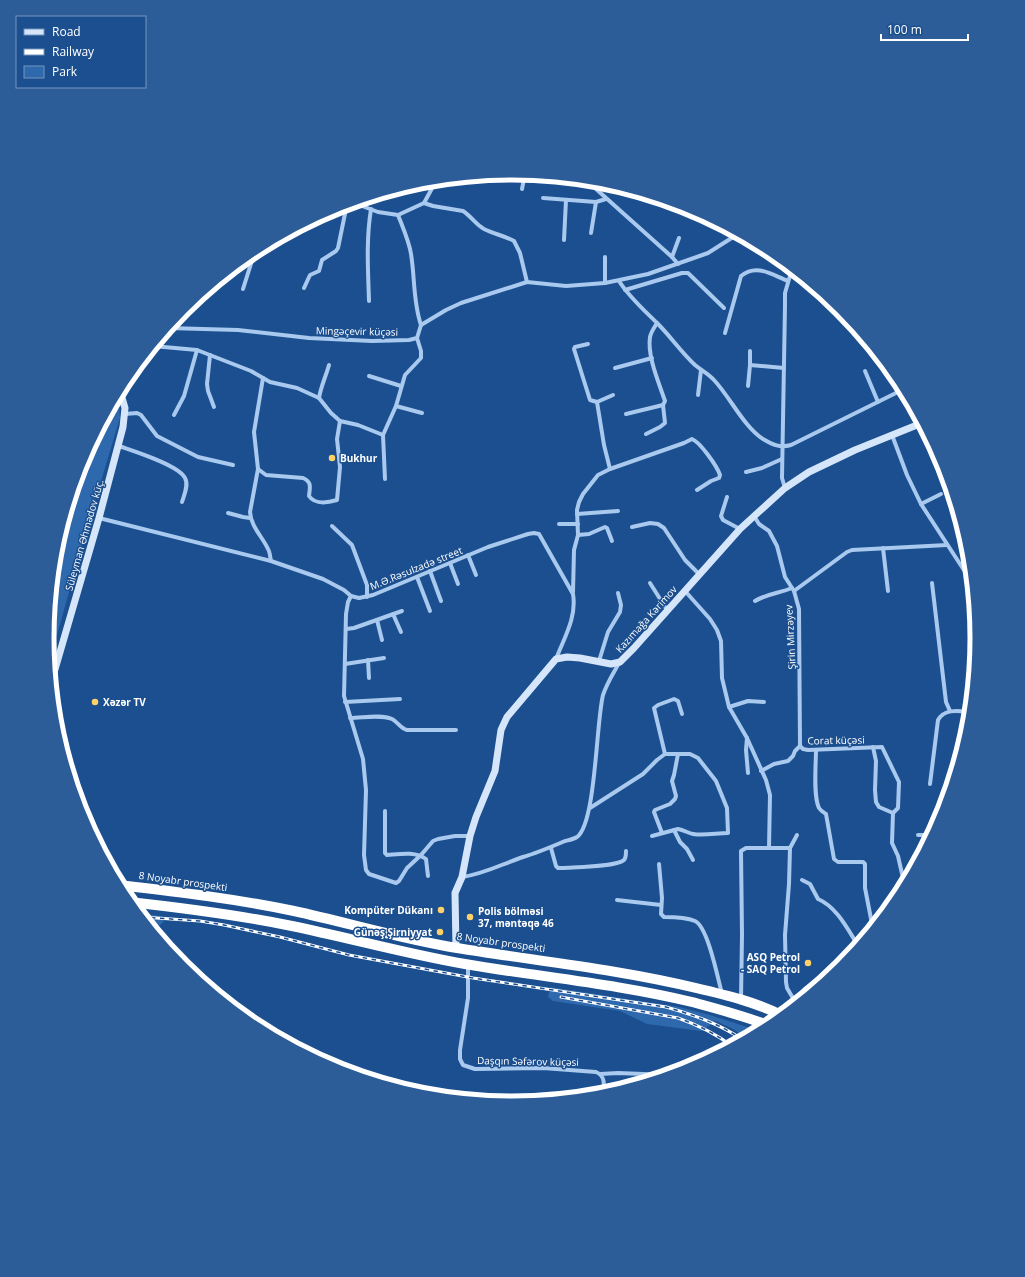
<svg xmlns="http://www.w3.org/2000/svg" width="1025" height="1277" font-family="'Open Sans',sans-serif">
<rect width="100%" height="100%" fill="#1b4f8f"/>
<!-- green -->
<g fill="#2e69ad">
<path d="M 116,398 L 119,404 L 120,418 L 89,521 L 55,642 L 47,640 L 56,547 L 83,460 Z"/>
<path d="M 139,913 L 168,917 L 158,927 L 149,926 Z"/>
<path d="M 550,987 L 679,1007 L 710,1015 L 760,1031 L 746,1039 L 735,1030 L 716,1021 L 701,1031 L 647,1024 L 620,1011 L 553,1001 L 548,997 Z"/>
</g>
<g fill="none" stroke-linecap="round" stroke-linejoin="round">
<!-- street -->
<g stroke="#a9c9ee" stroke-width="4">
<path d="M 586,180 L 672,257 L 678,264"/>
<path d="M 522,189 L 525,174"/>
<path d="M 543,198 L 596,202 L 606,199"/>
<path d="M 670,202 L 674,205 L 680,205"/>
<path d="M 354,203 L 378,212 L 398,215 L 424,203 L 433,206 L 463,211 C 471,216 476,225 484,229 C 494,234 505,236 514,241 L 520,253 L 527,282"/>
<path d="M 424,203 L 436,181"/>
<path d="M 398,215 C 403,228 409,241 411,254 C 415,278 413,302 421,325"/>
<path d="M 591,233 L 596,202"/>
<path d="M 564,240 L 566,200"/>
<path d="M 605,257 L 605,283"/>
<path d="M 672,257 L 679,238"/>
<path d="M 619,281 C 629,297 644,310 658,324 C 671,337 681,352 695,365 C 701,370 709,374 714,380 C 730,397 744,427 763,439 C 773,445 780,448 791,445 L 904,389"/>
<path d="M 304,288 L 310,275 L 319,271 L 322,260 L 336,251 L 338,248 L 347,204"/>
<path d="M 243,289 L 255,251"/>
<path d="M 625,290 L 682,273 L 688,273 L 724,308"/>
<path d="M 369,301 C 368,270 366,240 371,209"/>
<path d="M 168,328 L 238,330 L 309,338 L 372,341 L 409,340 L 417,338 L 421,325 L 446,310 L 461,303 L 527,282 L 566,286 L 605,283 L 648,274 L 708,253 L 738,234"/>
<path d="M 725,333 L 741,276 C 757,263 772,275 788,281"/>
<path d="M 588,344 L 575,347 L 574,349 L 590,400 L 597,402 L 604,445 L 610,469"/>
<path d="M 153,346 L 197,350 L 251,371 L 270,382 L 297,388 L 319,398 L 331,413 L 340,421 L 358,425 L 383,435"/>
<path d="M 210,355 L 207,384 L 208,391 L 214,407"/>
<path d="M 750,365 L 784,368"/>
<path d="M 615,368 L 652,358"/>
<path d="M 865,371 L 878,402"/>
<path d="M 369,376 L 401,386"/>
<path d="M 263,378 L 254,432 L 258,469 L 266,475 L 303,478 C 312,482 310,487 309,496 C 315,505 327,503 337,500 L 340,467 L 337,439 L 340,421"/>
<path d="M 748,386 L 750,365 L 750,351"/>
<path d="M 698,395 L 701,370"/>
<path d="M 319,398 C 321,386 326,376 329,365"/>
<path d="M 597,402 L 613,395"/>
<path d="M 396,406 L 422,413"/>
<path d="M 125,414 L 137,413 L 141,415 L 157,436 L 198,457 L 233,465"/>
<path d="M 626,414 L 663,405"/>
<path d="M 174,415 L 184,396 L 197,350"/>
<path d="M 646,434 L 660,427 L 665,423 L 663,405 L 665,401 C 659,383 647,356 650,337 C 651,332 654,328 657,323"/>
<path d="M 892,435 L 907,475 L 921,504 L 973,584"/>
<path d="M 119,446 C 133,451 179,465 185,478 C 189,485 184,495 182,502"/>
<path d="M 258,469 L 250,512 C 251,527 262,536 268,549 C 270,552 270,557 271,561"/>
<path d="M 746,472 L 762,468 L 782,459"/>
<path d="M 385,479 L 383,435 L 396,406 L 405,375 L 421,358 L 421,351 L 417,338"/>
<path d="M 785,488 L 782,478 L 785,305 L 785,293 L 792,269"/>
<path d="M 727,497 L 721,516 L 723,520 L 740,529"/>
<path d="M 921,504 L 941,494"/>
<path d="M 228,513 L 243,517 L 250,518"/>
<path d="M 577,514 L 618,511"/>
<path d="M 754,516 L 759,524 L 769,531 L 777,546 L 785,577 L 794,591 L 799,609 L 800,746"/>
<path d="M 99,518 L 271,561 L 323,579 L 344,590 L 351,596 L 359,598 L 373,595 L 488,547 L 528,534 L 534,533 L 539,534 L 573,594 C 577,617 564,638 556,659"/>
<path d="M 559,524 L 578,524"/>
<path d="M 332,526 L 352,545 L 367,585 L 367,597"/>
<path d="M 632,527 L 650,523 L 658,524 L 664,528 L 685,560 L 699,574"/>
<path d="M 578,535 L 589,534 L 605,527 L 607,528 L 612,541"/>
<path d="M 883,548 L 888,591"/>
<path d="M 468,555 L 476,575"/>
<path d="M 450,563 L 458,584"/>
<path d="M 430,571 L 441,601"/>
<path d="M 417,577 L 430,611"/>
<path d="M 650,583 L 667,610"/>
<path d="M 932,583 L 946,702 L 950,711"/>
<path d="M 685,591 L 710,619 L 717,630 L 721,641 L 722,678 L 729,707 L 747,738 L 766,780 L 770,795 L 769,848"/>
<path d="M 794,591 L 847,552 L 852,550 L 947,545"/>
<path d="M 573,592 L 574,550 L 578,535 L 577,510 L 579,502 L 583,494 L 598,475 L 610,469 L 684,443 L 692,439 C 700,442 717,466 720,475 L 719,478 L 711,481 L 697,490"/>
<path d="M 351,596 L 348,602 L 346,614 L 344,696 L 363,759 L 366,790 L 364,855 L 366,870 L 369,874 L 396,883 L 399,881 L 407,868 L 421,855 L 433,841 L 438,839 L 455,836 L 470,836"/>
<path d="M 755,601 C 766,594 780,593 792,588"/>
<path d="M 393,614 L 401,632"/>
<path d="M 377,620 L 382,640"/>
<path d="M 346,629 L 354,628 L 402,611"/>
<path d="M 368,660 L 369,678"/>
<path d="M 599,661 L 608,632 L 620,612 L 621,605 L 618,593"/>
<path d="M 345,664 L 384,658"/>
<path d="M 345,702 L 400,699"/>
<path d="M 729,707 L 748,701 L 764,702"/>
<path d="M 350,718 C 363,718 380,714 392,719 C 398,722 400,728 407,730 L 456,730"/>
<path d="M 747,738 L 746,750 L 748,773"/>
<path d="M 800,746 L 803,749 L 808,750 L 882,747 L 899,782 L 898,808 L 893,813 L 892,843 L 898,856 L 905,887"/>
<path d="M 873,747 L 876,761 L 875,790 L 876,802 L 879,807 L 893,813"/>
<path d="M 816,750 C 816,764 813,796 819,808 C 821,811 823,812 826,814 L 834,859 L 838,862 L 863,862 L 865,864 L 865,888 L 873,929"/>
<path d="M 665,754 L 654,708 L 658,705 L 674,699 L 678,701 L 682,714"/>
<path d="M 761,771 L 774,764 L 788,761 L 793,756 L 795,751 L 800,746"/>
<path d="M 930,784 L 938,720 C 945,708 959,711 971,712"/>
<path d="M 590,808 L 643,774 L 657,760 L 665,754 L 690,754 L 698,758 L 716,781 L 727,808 L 728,833 C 717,833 704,836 693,834 C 688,833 684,830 678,829 L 652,836"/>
<path d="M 385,811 L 385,853 L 387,855 C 400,854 415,851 426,859 L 428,876"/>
<path d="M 674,830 L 680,842 L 687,849 L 693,860"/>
<path d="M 662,833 L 654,812 L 655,810 L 670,804 L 675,799 L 676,796 L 672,781 L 674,775 L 678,754"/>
<path d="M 918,835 L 933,835"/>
<path d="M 551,848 L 556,866 L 558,868 L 562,868 C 574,867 616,867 624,860 C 626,858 626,854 626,851"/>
<path d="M 659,864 L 662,898 L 661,914 L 664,917 C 672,917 688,918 695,921 C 708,927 718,979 722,994"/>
<path d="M 462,877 C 484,874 502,864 523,857 C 537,853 551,847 565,841 C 569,840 574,839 577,837 C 596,823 596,723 603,695 C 607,683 613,674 619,663"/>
<path d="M 802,880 L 810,884 L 818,899 C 837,907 848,930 859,947"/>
<path d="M 617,900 L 661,905"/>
<path d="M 468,965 L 468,998 L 460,1050 L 460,1059 L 463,1065 L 475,1069 L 543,1068 L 596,1072 C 606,1076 604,1086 603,1095"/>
<path d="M 741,999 L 742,935 L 741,851 L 746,848 L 790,848"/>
<path d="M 794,1000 L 787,988 L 786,982 L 785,935 L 789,884 L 790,848 L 797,835"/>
<path d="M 785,1014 L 794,1000 L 806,988 L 856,951"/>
<path d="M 600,1074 L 618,1073 L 669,1075"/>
</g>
<!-- secondary -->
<g stroke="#d6e6fa" stroke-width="7">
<path d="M 51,683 L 99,518 L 123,427 L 125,408 L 120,391"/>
<path d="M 456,948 L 455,893 L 462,877 L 470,836 L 476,817 L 495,771 L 501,730 L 507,717 L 556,659 L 567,657 L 580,658 L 611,664 L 620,662 L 634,648 L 740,529 L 785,488 L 809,472 L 855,450 L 922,423"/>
</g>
<!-- highway -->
<g stroke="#fff" stroke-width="10">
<path d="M 119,885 C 178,892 237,899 294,911 C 349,923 402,939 457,948 C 537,961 617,969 696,988 C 726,995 756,1002 783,1016"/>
<path d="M 129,902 C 184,908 238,915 292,926 C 350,938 407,954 465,964 C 541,977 617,984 692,1002 C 718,1009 745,1016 770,1026"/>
</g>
<defs>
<g id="rail">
<path d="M 142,917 L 200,921 L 224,925 L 280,937 L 349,955 L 473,978 L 666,1007 C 694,1015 720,1024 743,1040"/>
<path d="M 561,997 L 678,1018 C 698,1025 716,1034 732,1046"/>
</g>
</defs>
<!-- rail casing -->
<use href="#rail" stroke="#fff" stroke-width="3"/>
<!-- rail -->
<use href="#rail" stroke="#1b4f8f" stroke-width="1.5" stroke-dasharray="4.5" stroke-linecap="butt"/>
</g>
<!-- markers -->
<g fill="#ffd166" stroke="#1b4f8f" stroke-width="1.5">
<circle cx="332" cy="458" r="4"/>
<circle cx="95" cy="702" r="4"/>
<circle cx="441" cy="910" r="4"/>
<circle cx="470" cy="917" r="4"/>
<circle cx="440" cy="932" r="4"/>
<circle cx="808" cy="963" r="4"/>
</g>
<g text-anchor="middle" stroke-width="3" stroke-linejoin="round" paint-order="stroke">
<!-- street labels -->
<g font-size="10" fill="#fff" stroke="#1b4f8f">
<text transform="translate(357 331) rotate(1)" y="4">Mingəçevir küçəsi</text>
<text transform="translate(84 535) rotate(-74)" y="4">Süleyman Əhmədov küç.</text>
<text transform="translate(416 568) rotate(-22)" y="4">M.Ə.Rəsulzadə street</text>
<text transform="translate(646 619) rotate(-48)" y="4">Kazımağa Kərimov</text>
<text transform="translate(790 637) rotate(-93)" y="4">Şirin Mirzəyev</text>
<text transform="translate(836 740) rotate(-1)" y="4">Corat küçəsi</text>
<text transform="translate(183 881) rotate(8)" y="4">8 Noyabr prospekti</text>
<text transform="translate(501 942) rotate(8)" y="4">8 Noyabr prospekti</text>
<text transform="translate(528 1061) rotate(1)" y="4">Daşqın Səfərov küçəsi</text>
</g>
<!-- poi labels -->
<g font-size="10" font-weight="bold" fill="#fff" stroke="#1b4f8f" text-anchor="start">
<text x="340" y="462">Bukhur</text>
<text x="103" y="706">Xəzər TV</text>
<text x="433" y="914" text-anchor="end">Kompüter Dükanı</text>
<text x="478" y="915">Polis bölməsi<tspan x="478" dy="12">37, məntəqə 46</tspan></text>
<text x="432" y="936" text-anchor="end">Günəş Şirniyyat</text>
<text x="800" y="961" text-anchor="end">ASQ Petrol<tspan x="800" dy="12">- SAQ Petrol</tspan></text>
</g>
</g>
<!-- crop -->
<path d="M0 0H1025V1277H0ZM54 638a458 458 0 1 1 916 0a458 458 0 1 1-916 0Z" fill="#2d5d98" fill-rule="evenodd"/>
<path fill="none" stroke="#fff" stroke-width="5" d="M54 638a458 458 0 1 1 916 0a458 458 0 1 1-916 0Z"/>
<!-- legend -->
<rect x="16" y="16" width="130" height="72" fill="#1b4f8f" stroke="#7695bc"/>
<rect x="24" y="29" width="20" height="6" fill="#d6e6fa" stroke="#7695bc"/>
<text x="52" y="36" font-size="12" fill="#ffffff">Road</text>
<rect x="24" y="49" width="20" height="6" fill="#ffffff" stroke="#7695bc"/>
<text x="52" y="56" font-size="12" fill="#ffffff">Railway</text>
<rect x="24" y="66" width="20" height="12" fill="#2e69ad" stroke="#7695bc"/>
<text x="52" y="76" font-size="12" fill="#ffffff">Park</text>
<!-- scale -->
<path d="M881 34v6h87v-6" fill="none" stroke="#ffffff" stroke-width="2"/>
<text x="887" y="34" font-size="12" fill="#ffffff" stroke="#1b4f8f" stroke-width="3" paint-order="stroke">100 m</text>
</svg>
